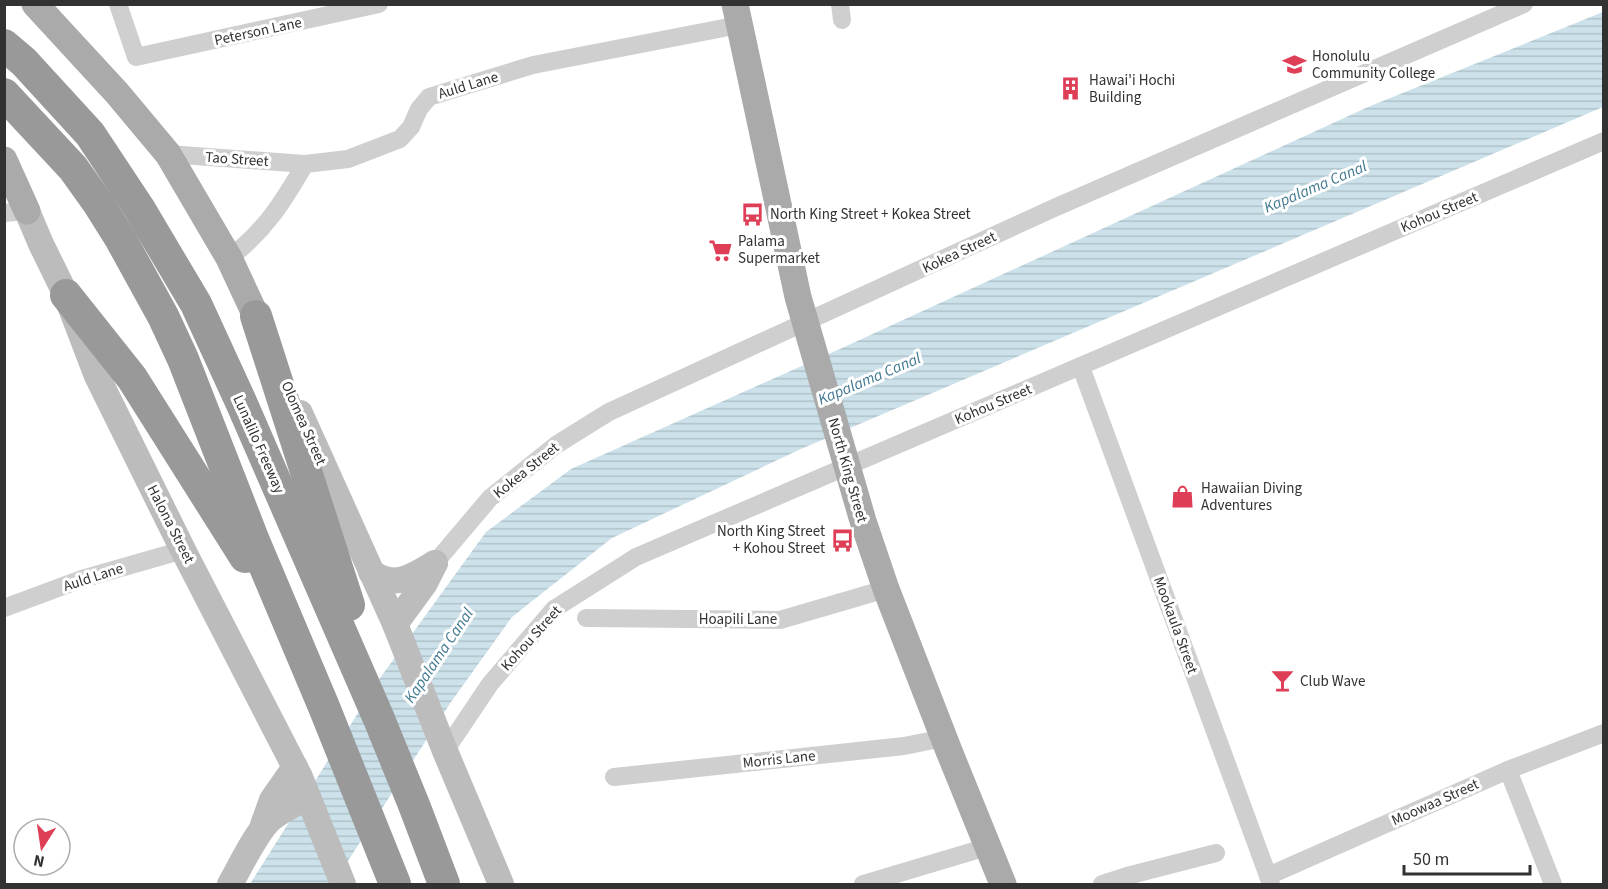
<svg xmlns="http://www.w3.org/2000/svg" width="1608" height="889" font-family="'Source Sans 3',sans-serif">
<defs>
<pattern id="water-rules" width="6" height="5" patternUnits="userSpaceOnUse" patternTransform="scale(1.5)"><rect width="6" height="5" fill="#cce1ea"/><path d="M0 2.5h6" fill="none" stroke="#b0c2c9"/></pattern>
</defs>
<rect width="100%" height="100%" fill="#fff"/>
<!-- water -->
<path fill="url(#water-rules)" d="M 1603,12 L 1603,107 L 801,449 L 612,538 L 512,617 L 451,702 L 333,884 L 250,884 L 380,678 L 486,532 L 571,469 L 842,348 L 1368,107 Z"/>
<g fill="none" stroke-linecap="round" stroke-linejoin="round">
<!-- street -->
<g stroke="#cfcfcf" stroke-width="18">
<path d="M 118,4 L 136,57 L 379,4"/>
<path d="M 840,4 L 842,20"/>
<path d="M 168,154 L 305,164 L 348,159 L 400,139 L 411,127 L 419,109 L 429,97 L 533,65 L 739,25"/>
<path d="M 4,213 L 27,211"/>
<path d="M 229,258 C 265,231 283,202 305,164"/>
<path d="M 1081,367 L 1271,884"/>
<path d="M 435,563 L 490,498 L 556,445 L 609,412 L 1054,208 L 1524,4"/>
<path d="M 4,608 L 82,579 L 183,550"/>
<path d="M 586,618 L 780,620 L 886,589"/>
<path d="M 445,751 L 490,684 L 554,609 L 636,557 L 1604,141"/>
<path d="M 1508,770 L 1553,884"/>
<path d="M 614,777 L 904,746 L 944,738"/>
<path d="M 1268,876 L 1508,770 L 1604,733"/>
<path d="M 863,884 L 987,847"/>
<path d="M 1102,884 L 1127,876 L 1216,853"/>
</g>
<!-- secondary -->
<g stroke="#bcbcbc" stroke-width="26">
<path d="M 27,211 L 41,244 L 66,295 L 97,376 L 183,550 L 300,777 L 343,884"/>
<path d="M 300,413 L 395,624 L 445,751 L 501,884"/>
<path d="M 371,572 C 395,590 413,576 435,563"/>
<path d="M 395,624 L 425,583 L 435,563"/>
<path d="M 263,825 L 272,800 L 295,767"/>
<path d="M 230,884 C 240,867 257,831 271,819 C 282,810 295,804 308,797"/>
</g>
<!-- primary -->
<g stroke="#aaa" stroke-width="27">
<path d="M 35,4 L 117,93 L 168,154 L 229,258 L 256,316"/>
<path d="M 735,4 L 798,297 L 863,521 L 886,589 L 949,751 L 1003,884"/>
<path d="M 4,160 L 27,211"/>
</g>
<!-- highway -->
<g stroke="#999" stroke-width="32">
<path d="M 4,45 L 24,62 L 90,134 L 139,208 L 196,304 L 241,402 L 379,719 L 414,805 L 444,884"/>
<path d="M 4,94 L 73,168 L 98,203 L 120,238 L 163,316 L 183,359 L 254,541 L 324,707 L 395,884"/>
<path d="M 66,295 L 132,378 L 245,557"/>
<path d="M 256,316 L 349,605"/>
</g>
</g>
<!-- icons -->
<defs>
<symbol id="university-bare" viewBox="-9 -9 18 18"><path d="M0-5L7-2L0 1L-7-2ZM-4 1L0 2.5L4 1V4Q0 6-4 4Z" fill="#de3f57" stroke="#fff" stroke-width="2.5" paint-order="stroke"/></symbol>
<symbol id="building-bare" viewBox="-9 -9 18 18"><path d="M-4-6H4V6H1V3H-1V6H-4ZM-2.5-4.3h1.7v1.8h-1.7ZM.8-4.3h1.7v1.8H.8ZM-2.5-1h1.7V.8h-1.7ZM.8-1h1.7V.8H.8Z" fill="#de3f57" stroke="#fff" stroke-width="2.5" paint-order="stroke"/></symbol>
<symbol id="bus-bare" viewBox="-9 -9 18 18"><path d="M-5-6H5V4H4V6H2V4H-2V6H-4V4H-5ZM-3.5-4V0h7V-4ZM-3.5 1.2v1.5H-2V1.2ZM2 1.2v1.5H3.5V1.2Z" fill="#de3f57" stroke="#fff" stroke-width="2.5" paint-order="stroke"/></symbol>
<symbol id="supermarket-bare" viewBox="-9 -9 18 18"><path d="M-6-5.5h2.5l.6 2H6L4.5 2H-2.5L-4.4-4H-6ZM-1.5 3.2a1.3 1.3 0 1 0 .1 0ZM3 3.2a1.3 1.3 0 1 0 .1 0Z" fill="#de3f57" stroke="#fff" stroke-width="2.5" paint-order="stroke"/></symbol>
<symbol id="shop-bare" viewBox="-9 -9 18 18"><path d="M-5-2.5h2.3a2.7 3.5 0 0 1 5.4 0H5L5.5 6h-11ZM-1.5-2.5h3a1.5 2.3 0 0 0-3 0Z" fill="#de3f57" stroke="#fff" stroke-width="2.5" paint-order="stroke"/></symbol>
<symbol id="bar-bare" viewBox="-9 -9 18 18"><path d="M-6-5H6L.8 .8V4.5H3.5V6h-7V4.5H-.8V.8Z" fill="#de3f57" stroke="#fff" stroke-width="2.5" paint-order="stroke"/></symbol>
</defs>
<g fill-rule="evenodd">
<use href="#university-bare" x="1278" y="48" width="33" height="33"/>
<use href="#building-bare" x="1054" y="72" width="33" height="33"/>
<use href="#bus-bare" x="736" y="198" width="33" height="33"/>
<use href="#supermarket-bare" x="704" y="234" width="33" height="33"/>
<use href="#shop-bare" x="1166" y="480" width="33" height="33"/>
<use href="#bus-bare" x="826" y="524" width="33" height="33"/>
<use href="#bar-bare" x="1266" y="664" width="33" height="33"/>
</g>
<g text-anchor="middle" stroke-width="6" stroke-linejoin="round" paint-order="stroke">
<!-- street labels -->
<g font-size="15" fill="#323232" stroke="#fff">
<text transform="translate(258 31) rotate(-12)" y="5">Peterson Lane</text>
<text transform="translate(468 85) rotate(-17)" y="5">Auld Lane</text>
<text transform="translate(237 159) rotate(4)" y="5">Tao Street</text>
<text transform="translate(1439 212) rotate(-23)" y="5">Kohou Street</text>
<text transform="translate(959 252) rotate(-25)" y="5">Kokea Street</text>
<text transform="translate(993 404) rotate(-23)" y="5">Kohou Street</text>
<text transform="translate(304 423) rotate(66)" y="5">Olomea Street</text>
<text transform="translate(259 444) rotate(66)" y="5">Lunalilo Freeway</text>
<text transform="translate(526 470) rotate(-39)" y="5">Kokea Street</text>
<text transform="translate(848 470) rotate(74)" y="5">North King Street</text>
<text transform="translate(171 524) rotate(63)" y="5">Halona Street</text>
<text transform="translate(93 577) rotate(-18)" y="5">Auld Lane</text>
<text x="738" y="624">Hoapili Lane</text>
<text transform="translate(1176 625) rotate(70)" y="5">Mookaula Street</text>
<text transform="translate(531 638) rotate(-48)" y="5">Kohou Street</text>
<text transform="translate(779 759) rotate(-6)" y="5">Morris Lane</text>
<text transform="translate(1435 802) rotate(-24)" y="5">Moowaa Street</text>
</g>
<!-- poi labels -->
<g font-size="15" fill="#323232" stroke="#fff" text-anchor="start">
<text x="1312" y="61">Honolulu<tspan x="1312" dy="17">Community College</tspan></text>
<text x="1089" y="85">Hawai'i Hochi<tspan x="1089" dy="17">Building</tspan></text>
<text x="770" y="219">North King Street + Kokea Street</text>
<text x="738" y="246">Palama<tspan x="738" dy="17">Supermarket</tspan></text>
<text x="1201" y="493">Hawaiian Diving<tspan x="1201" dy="17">Adventures</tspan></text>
<text x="825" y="536" text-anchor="end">North King Street<tspan x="825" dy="17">+ Kohou Street</tspan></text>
<text x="1300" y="686">Club Wave</text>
</g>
<!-- water labels -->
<g font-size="16" font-style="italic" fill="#427992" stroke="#fff">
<text transform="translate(1315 186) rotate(-23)" y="6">Kapalama Canal</text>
<text transform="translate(869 378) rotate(-23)" y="6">Kapalama Canal</text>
<text transform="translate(438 655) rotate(-56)" y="6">Kapalama Canal</text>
</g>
</g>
<!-- border -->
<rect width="1608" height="889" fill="none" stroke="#323232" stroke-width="12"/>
<!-- north arrow -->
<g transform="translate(42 847) rotate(192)"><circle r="28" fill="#ffffff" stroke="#adadad" stroke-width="1.5"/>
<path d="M0-4.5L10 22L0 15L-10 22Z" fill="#de3f57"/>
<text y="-9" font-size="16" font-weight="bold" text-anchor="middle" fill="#323232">N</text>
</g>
<!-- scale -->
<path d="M1404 865v9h126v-9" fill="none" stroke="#323232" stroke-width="3"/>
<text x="1413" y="865" font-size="18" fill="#323232" stroke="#ffffff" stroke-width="4.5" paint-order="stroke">50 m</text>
</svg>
